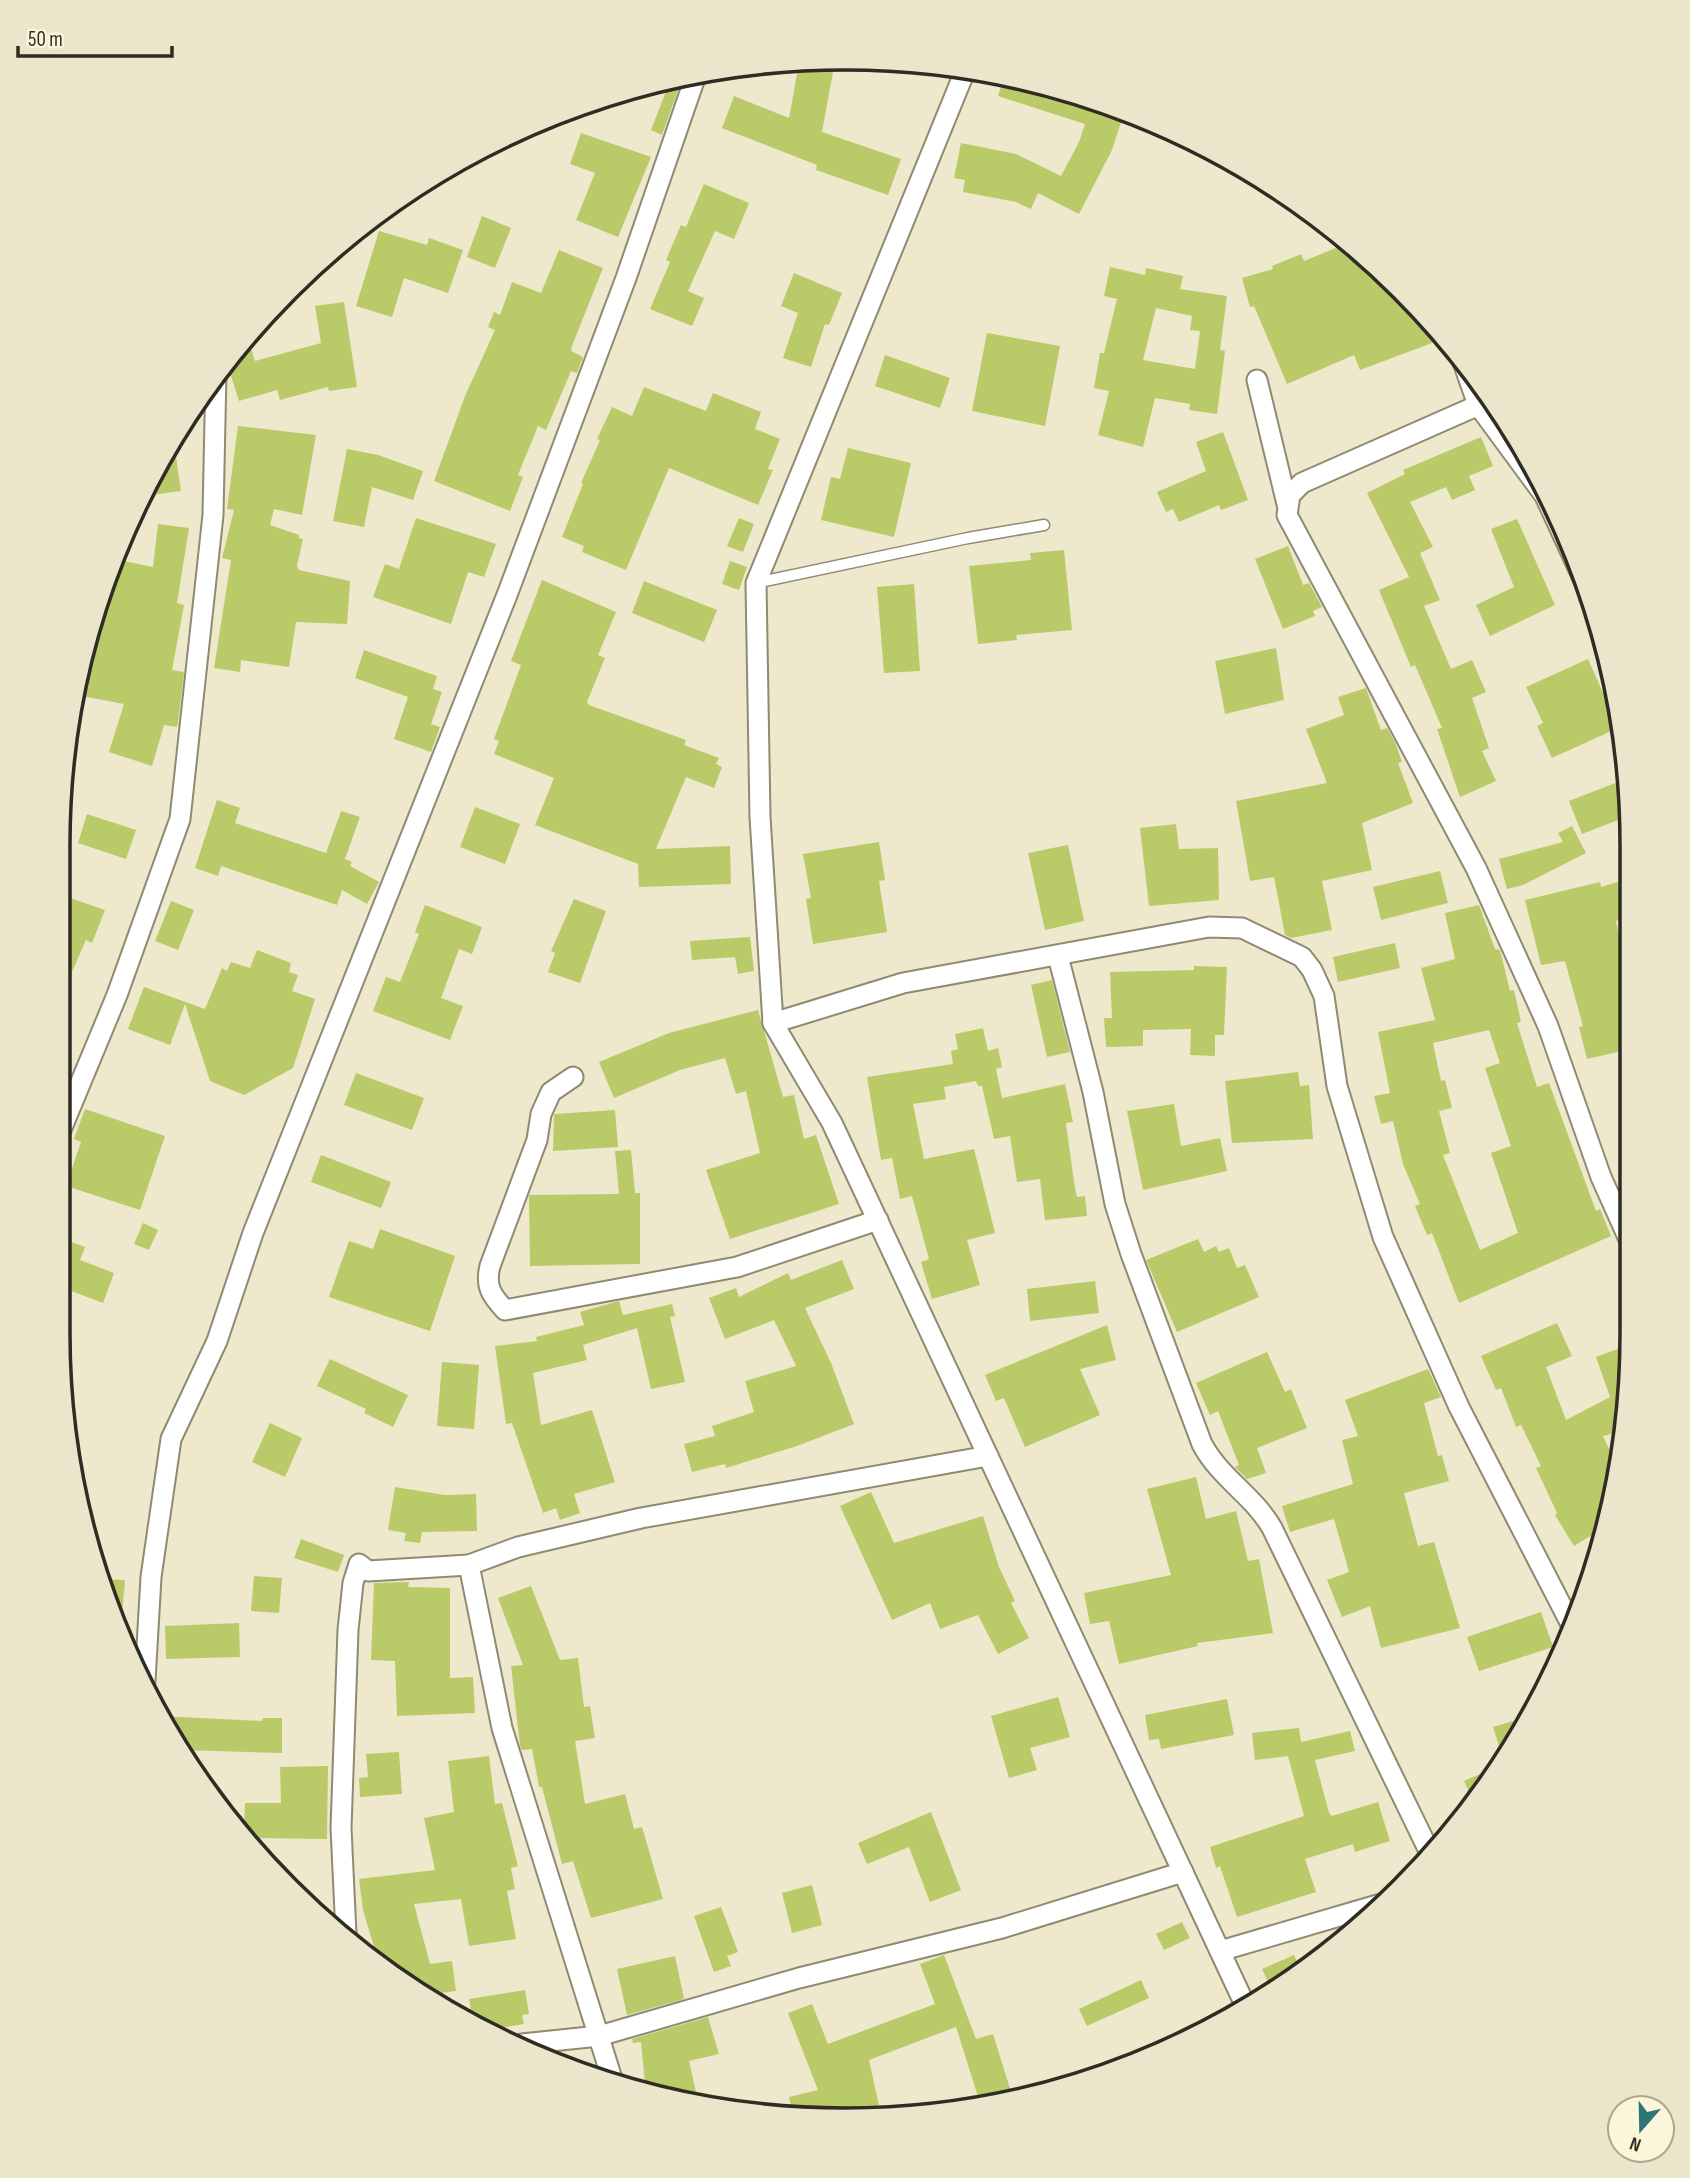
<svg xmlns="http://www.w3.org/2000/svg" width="1690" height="2178" font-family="'Sofia Sans Condensed',sans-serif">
<rect width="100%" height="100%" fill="#eee9cd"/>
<!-- building -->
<g fill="#baca69" fill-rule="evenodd">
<path d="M 835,61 L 822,132 L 901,159 L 888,195 L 816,170 L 817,165 L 722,128 L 734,96 L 789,118 L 799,63 Z"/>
<path d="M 1004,77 L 1048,84 L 1124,113 L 1112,150 L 1079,214 L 1038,193 L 1031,209 L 1016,202 L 963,192 L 965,180 L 954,178 L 961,143 L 1016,154 L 1061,176 L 1079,142 L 1085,124 L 998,96 Z"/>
<path d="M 682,79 L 662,135 L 651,130 L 670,81 Z"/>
<path d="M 581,133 L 651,157 L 618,237 L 576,220 L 595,173 L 570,164 Z"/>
<path d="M 704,184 L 749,203 L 734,239 L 715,231 L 688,291 L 704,298 L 692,326 L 650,309 L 670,262 L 666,260 L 681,225 L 686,227 Z"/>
<path d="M 482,216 L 511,228 L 495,268 L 467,257 Z"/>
<path d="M 379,231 L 427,245 L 429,238 L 463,250 L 448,293 L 404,278 L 392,317 L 356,306 Z"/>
<path d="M 1348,243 L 1434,323 L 1440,340 L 1360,370 L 1354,355 L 1287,384 L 1254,306 L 1250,307 L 1242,278 L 1273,269 L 1272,266 L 1301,254 L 1304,261 Z"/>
<path d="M 559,250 L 603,268 L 572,346 L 571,351 L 583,357 L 577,373 L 571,371 L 546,430 L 538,426 L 518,475 L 523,477 L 510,511 L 434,481 L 465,396 L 495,330 L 488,327 L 494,312 L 500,315 L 512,282 L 541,293 Z"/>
<path d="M 1110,267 L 1145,275 L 1146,268 L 1183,276 L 1180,289 L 1227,296 L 1220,350 L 1225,351 L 1217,414 L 1189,410 L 1190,404 L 1155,398 L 1143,447 L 1098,435 L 1109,391 L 1094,388 L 1100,353 L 1104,353 L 1117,299 L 1104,296 ZM 1156,308 L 1192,316 L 1190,330 L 1200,331 L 1195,369 L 1143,360 Z"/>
<path d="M 794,273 L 842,293 L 829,325 L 825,324 L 811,367 L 783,358 L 798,313 L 781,306 Z"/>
<path d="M 344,302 L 357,387 L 329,391 L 328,387 L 280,400 L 277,390 L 239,401 L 226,360 L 247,337 L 255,361 L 321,343 L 315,306 Z"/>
<path d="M 987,333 L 1060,346 L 1045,426 L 972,411 Z"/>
<path d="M 885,355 L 950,378 L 940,408 L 875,386 Z"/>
<path d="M 644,387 L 706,411 L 713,393 L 761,412 L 755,429 L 780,439 L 768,469 L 773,470 L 758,505 L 669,468 L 626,570 L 582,552 L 584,546 L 562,537 L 583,484 L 581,483 L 600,440 L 597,439 L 612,407 L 632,416 Z"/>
<path d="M 238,426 L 316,435 L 302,515 L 274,509 L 270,525 L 299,535 L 299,538 L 303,539 L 297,566 L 299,570 L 350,581 L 347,624 L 296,622 L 289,667 L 241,660 L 240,672 L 214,668 L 231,560 L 222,558 L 234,510 L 227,509 Z"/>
<path d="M 1223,432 L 1248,500 L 1221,510 L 1219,505 L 1179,522 L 1173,509 L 1166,512 L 1157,492 L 1206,471 L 1196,442 Z"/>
<path d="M 173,436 L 181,491 L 143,496 L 163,452 Z"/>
<path d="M 1481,437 L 1493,466 L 1469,476 L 1475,490 L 1452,500 L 1446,487 L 1410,502 L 1433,547 L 1420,553 L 1440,600 L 1424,606 L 1451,669 L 1472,660 L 1486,692 L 1472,698 L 1489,748 L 1482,751 L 1496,781 L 1460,797 L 1437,729 L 1442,728 L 1415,665 L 1411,667 L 1379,590 L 1409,577 L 1367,493 L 1405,474 L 1403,470 Z"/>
<path d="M 848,448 L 911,463 L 894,537 L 821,520 L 831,477 L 840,479 Z"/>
<path d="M 347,449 L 378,455 L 423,471 L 413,500 L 372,487 L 364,527 L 333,521 Z"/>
<path d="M 416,518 L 496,544 L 484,577 L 468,572 L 451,624 L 373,597 L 385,564 L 399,569 Z"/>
<path d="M 739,518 L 754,524 L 743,552 L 727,546 Z"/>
<path d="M 1517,519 L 1555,605 L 1490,636 L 1476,605 L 1514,587 L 1491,529 Z"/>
<path d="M 158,524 L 189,528 L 177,603 L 184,605 L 172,670 L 184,672 L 178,723 L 177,727 L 164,725 L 152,766 L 109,752 L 124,704 L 82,696 L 90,656 L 94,656 L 106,584 L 104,583 L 114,559 L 153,567 Z"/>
<path d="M 1288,546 L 1303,585 L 1309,583 L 1322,607 L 1313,611 L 1315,616 L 1283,629 L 1255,559 Z"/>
<path d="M 1064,550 L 1072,630 L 1016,635 L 1017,640 L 978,644 L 969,566 L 1031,560 L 1030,553 Z"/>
<path d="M 730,561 L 747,567 L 739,590 L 722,584 Z"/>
<path d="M 542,580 L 616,612 L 598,655 L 605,658 L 587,702 L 589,705 L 686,740 L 684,745 L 719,758 L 716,764 L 722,767 L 714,788 L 686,777 L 656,849 L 730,846 L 731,884 L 639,887 L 638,864 L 535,825 L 554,778 L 494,754 L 499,741 L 494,739 L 521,665 L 511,661 Z"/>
<path d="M 644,581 L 717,610 L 704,642 L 632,613 Z"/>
<path d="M 914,584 L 920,671 L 884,673 L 877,587 Z"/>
<path d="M 1276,648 L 1284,700 L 1225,714 L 1215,661 Z"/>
<path d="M 364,650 L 437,676 L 433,689 L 442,692 L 431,724 L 440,727 L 431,752 L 394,739 L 408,697 L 355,678 Z"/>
<path d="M 1588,659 L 1604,695 L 1610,692 L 1618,728 L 1552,758 L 1537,726 L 1543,723 L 1526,687 Z"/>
<path d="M 1366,688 L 1381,730 L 1387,728 L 1395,742 L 1402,762 L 1398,763 L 1413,803 L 1362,823 L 1372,870 L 1322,881 L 1332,930 L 1291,938 L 1285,935 L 1274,877 L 1250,881 L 1236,801 L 1327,783 L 1306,729 L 1344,715 L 1338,697 Z"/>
<path d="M 1628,778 L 1631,815 L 1582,834 L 1569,801 Z"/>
<path d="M 217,800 L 240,808 L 235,823 L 326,853 L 341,811 L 360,817 L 345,859 L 352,862 L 350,866 L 379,882 L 367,904 L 342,890 L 337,905 L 221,866 L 218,876 L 195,868 Z"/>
<path d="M 475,807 L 520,824 L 505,864 L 460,847 Z"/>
<path d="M 87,814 L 136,830 L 126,859 L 78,843 Z"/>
<path d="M 1176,824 L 1179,849 L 1218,848 L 1219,900 L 1149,906 L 1140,828 Z"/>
<path d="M 1572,826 L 1586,853 L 1523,885 L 1507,889 L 1499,859 L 1563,842 L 1558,833 Z"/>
<path d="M 879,842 L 885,880 L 879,881 L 887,932 L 813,944 L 806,899 L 811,898 L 803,854 Z"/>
<path d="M 1068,845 L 1084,921 L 1045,930 L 1028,853 Z"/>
<path d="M 1440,871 L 1448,903 L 1381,920 L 1373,887 Z"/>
<path d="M 1631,878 L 1631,916 L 1616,921 L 1625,968 L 1631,967 L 1631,1049 L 1587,1059 L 1579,1027 L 1583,1026 L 1565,961 L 1541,965 L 1525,900 L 1600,882 L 1601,887 Z"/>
<path d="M 59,894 L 105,910 L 92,943 L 86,940 L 59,1001 Z"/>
<path d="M 574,899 L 606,911 L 580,983 L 548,972 L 555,953 L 551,951 Z"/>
<path d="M 171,901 L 194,910 L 178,950 L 155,941 Z"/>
<path d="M 425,905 L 482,927 L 472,954 L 459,949 L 441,998 L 463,1006 L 450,1040 L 373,1011 L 386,977 L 400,982 L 419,934 L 415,932 Z"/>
<path d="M 1479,905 L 1495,949 L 1500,950 L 1510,991 L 1514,990 L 1521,1022 L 1517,1023 L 1537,1087 L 1549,1083 L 1596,1211 L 1600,1209 L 1611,1236 L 1459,1303 L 1432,1233 L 1427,1235 L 1415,1206 L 1420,1204 L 1403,1164 L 1393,1121 L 1381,1124 L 1374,1096 L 1390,1093 L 1378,1032 L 1435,1020 L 1421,968 L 1455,959 L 1445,913 ZM 1489,1030 L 1500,1063 L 1485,1068 L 1511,1146 L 1491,1153 L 1518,1233 L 1480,1250 L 1443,1155 L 1450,1153 L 1439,1111 L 1452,1108 L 1445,1080 L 1441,1081 L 1433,1043 Z"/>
<path d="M 750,937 L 754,971 L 738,974 L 735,957 L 692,960 L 690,941 Z"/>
<path d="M 1395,943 L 1400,968 L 1338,982 L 1333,957 Z"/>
<path d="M 257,950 L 291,963 L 289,972 L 298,975 L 292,991 L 315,999 L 293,1068 L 244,1095 L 210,1081 L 185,1004 L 170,1045 L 128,1029 L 144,987 L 205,1009 L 222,968 L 227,971 L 231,962 L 250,968 Z"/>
<path d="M 1194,966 L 1227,967 L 1224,1035 L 1215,1035 L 1215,1056 L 1190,1055 L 1191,1029 L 1143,1030 L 1143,1046 L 1106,1047 L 1104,1018 L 1112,1018 L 1110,972 L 1194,970 Z"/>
<path d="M 1052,980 L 1070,1052 L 1047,1057 L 1031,985 Z"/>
<path d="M 758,1010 L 783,1097 L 794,1095 L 804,1139 L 816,1135 L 839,1204 L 730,1239 L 706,1170 L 760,1153 L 746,1091 L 736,1094 L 725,1058 L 680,1070 L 614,1098 L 599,1062 L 669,1033 Z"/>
<path d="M 983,1028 L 988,1051 L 998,1048 L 1002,1067 L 996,1069 L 1002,1098 L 1065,1084 L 1073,1122 L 1066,1123 L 1074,1182 L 1077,1197 L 1085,1196 L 1087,1216 L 1045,1220 L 1040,1179 L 1017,1182 L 1010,1136 L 994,1139 L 982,1086 L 978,1086 L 976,1081 L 944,1087 L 946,1099 L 913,1104 L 924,1159 L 974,1149 L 995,1233 L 967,1240 L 980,1285 L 932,1299 L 921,1262 L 929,1259 L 912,1196 L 900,1199 L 892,1158 L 881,1160 L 867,1077 L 953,1064 L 951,1051 L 958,1049 L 955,1034 Z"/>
<path d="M 1298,1072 L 1300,1086 L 1309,1085 L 1313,1139 L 1232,1143 L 1225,1081 Z"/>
<path d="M 356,1073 L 424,1098 L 412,1130 L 344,1105 Z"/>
<path d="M 1174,1104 L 1181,1146 L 1220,1138 L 1227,1171 L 1143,1190 L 1127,1111 Z"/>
<path d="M 85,1109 L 165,1136 L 140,1210 L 66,1186 L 81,1142 L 74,1139 Z"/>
<path d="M 615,1110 L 618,1147 L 553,1151 L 554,1114 Z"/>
<path d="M 631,1150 L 635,1193 L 640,1193 L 640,1264 L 530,1266 L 529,1195 L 619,1194 L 615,1151 Z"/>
<path d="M 321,1155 L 391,1182 L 381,1208 L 311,1182 Z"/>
<path d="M 143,1223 L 158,1230 L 149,1250 L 134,1244 Z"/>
<path d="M 380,1229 L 455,1256 L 430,1331 L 329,1297 L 349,1241 L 373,1249 Z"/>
<path d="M 58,1237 L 85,1247 L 80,1260 L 114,1273 L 103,1303 L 58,1286 Z"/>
<path d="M 1198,1239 L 1204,1252 L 1216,1246 L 1219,1252 L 1229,1248 L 1237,1268 L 1245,1265 L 1259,1297 L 1177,1332 L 1146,1260 Z"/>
<path d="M 842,1260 L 854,1289 L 805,1308 L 831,1363 L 854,1424 L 797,1446 L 726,1468 L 725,1464 L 692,1472 L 684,1444 L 715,1436 L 712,1426 L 754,1412 L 745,1381 L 796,1366 L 774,1320 L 725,1339 L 709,1298 L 736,1288 L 739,1297 L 788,1273 L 791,1280 Z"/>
<path d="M 1095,1281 L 1099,1313 L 1030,1321 L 1027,1289 Z"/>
<path d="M 619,1301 L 623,1315 L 672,1304 L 675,1316 L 670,1317 L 685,1382 L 651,1389 L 637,1328 L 583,1345 L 587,1360 L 533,1373 L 541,1425 L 592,1410 L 615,1482 L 574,1494 L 580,1513 L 560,1520 L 556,1508 L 543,1513 L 512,1423 L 506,1424 L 495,1346 L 537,1341 L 536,1337 L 584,1325 L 580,1312 Z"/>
<path d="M 1557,1323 L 1572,1356 L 1546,1367 L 1566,1420 L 1610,1397 L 1596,1357 L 1631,1344 L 1623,1431 L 1603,1436 L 1619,1470 L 1617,1486 L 1605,1527 L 1574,1546 L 1555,1515 L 1557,1513 L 1536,1468 L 1541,1466 L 1521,1425 L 1516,1427 L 1501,1388 L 1496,1390 L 1481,1356 Z"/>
<path d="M 1107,1325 L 1116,1360 L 1080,1369 L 1100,1415 L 1025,1447 L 1004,1398 L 996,1401 L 985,1375 Z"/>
<path d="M 1267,1352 L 1285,1392 L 1291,1389 L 1307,1428 L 1257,1448 L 1266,1473 L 1247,1479 L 1235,1467 L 1239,1465 L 1218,1411 L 1210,1415 L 1196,1383 Z"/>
<path d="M 330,1359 L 408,1395 L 393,1427 L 364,1413 L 366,1409 L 317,1386 Z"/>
<path d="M 442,1362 L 479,1365 L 474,1429 L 437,1426 Z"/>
<path d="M 1428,1369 L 1441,1397 L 1424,1403 L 1438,1456 L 1442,1455 L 1449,1481 L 1404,1493 L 1418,1546 L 1434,1542 L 1460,1628 L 1381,1648 L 1370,1606 L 1342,1617 L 1327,1580 L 1349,1572 L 1334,1519 L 1290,1532 L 1282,1506 L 1353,1484 L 1342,1440 L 1358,1436 L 1345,1400 Z"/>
<path d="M 270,1423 L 302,1438 L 285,1477 L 252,1462 Z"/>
<path d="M 1196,1477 L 1206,1519 L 1236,1511 L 1248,1561 L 1259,1559 L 1273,1633 L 1197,1643 L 1198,1646 L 1119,1664 L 1109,1621 L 1090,1624 L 1084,1593 L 1171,1575 L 1147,1489 Z"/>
<path d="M 395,1487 L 445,1495 L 476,1494 L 477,1531 L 422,1532 L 420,1543 L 404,1541 L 406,1533 L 388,1530 Z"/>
<path d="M 871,1492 L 894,1543 L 983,1516 L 999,1567 L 1015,1601 L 1011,1603 L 1029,1638 L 998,1654 L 978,1615 L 940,1629 L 930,1603 L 892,1620 L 840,1506 Z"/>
<path d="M 301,1539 L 344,1555 L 338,1572 L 294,1558 Z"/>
<path d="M 254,1576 L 282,1578 L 279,1613 L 251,1611 Z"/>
<path d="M 102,1579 L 125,1580 L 121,1626 L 106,1588 Z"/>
<path d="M 409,1582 L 408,1587 L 450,1588 L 450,1678 L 473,1677 L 475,1713 L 397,1716 L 395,1661 L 371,1660 L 374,1583 Z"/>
<path d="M 531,1586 L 560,1660 L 578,1658 L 584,1707 L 590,1706 L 595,1738 L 575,1741 L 585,1804 L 625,1794 L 634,1829 L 642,1827 L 663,1899 L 591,1918 L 573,1861 L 562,1864 L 542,1787 L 539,1787 L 532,1749 L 522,1750 L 520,1746 L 511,1666 L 523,1665 L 498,1598 Z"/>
<path d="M 1541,1612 L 1553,1647 L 1479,1671 L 1467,1637 Z"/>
<path d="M 239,1623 L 240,1657 L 166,1659 L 165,1626 Z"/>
<path d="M 1058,1697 L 1070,1737 L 1030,1748 L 1037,1770 L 1009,1778 L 991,1716 Z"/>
<path d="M 1227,1699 L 1234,1735 L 1161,1749 L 1159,1739 L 1149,1740 L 1145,1715 Z"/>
<path d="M 159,1716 L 262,1721 L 263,1718 L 282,1718 L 282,1753 L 181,1750 Z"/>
<path d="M 1529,1716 L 1526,1721 L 1504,1762 L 1493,1727 Z"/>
<path d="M 1299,1728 L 1301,1742 L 1350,1731 L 1355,1751 L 1315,1760 L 1329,1813 L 1332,1816 L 1378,1802 L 1390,1841 L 1355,1852 L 1353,1844 L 1305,1859 L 1316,1892 L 1237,1917 L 1220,1866 L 1216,1868 L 1210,1847 L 1304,1816 L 1288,1756 L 1255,1760 L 1252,1733 Z"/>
<path d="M 399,1752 L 402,1794 L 360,1797 L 359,1778 L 368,1777 L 366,1754 Z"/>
<path d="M 489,1756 L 495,1804 L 502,1803 L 518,1866 L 511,1868 L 515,1889 L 507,1891 L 516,1939 L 469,1946 L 461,1899 L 414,1904 L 430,1964 L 452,1961 L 456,1991 L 425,1995 L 377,1957 L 363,1910 L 359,1879 L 435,1870 L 424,1818 L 454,1812 L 448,1761 Z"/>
<path d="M 1503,1764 L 1499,1771 L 1473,1801 L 1464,1781 Z"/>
<path d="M 328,1766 L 327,1839 L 249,1838 L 244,1832 L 245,1803 L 281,1803 L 280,1767 Z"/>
<path d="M 931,1812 L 961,1890 L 930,1902 L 909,1847 L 867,1864 L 858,1843 Z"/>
<path d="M 812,1885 L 822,1925 L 792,1933 L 782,1893 Z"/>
<path d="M 721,1907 L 738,1952 L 727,1956 L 731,1966 L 714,1972 L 694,1916 Z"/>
<path d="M 1182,1922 L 1190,1938 L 1164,1950 L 1156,1934 Z"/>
<path d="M 944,1955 L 976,2039 L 993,2034 L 1013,2098 L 980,2103 L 956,2027 L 869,2060 L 881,2115 L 845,2120 L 793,2113 L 789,2097 L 818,2090 L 788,2013 L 812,2004 L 828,2044 L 935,2004 L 920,1964 Z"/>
<path d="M 1294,1955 L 1301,1970 L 1272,1991 L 1262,1969 Z"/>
<path d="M 675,1956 L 684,1999 L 627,2015 L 617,1969 Z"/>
<path d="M 1141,1980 L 1149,1998 L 1087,2026 L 1079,2009 Z"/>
<path d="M 525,1990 L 529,2014 L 522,2015 L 524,2024 L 488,2030 L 473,2024 L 469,1999 Z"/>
<path d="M 708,2017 L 719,2054 L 689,2061 L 698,2101 L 646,2094 L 641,2042 L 633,2043 L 632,2039 Z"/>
</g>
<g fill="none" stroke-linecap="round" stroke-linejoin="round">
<defs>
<path id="lane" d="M 756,583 L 968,538 L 1044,525"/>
<g id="street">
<path d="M 965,71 L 756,583 L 760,817 L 773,1023 L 832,1123 L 1247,2009"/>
<path d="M 1463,362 L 1478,405 L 1545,496 L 1592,598"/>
<path d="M 1257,380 L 1287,504"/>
<path d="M 1490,400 L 1302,483 L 1290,495 L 1287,515 L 1476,868 L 1548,1026 L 1601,1177 L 1632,1246"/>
<path d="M 1058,956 L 1093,1092 L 1115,1204 L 1131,1254 L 1202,1444 C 1220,1478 1253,1495 1272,1528 L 1429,1851"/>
<path d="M 773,1023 L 903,983 L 1209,927 L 1242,928 L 1302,957 L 1312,970 L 1324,996 L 1337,1086 L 1383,1237 L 1459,1407 L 1574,1630"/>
<path d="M 573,1077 L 551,1092 L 541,1114 L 537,1140 L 490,1266 C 485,1286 491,1295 505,1310 L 737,1267 L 878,1220"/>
<path d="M 58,1137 L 117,995 L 180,819 L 213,515 L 216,372"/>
<path d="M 145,1681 L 151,1577 L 171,1439 L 217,1341 L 253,1233 L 507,595 L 626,278 L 696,75"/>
<path d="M 346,1934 L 341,1828 L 348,1630 L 353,1583 L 359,1564 L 368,1571 L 469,1565"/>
<path d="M 1220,1951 L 1384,1903"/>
<path d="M 522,2044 L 599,2036 L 799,1978 L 1002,1928 L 1183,1872"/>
<path d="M 613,2082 L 502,1728 L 469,1565 L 518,1547 L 641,1518 L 988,1456"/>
</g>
</defs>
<!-- lane casing -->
<use href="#lane" stroke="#8f8a71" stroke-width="13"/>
<!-- street casing -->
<use href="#street" stroke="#8f8a71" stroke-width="23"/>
<!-- lane -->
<use href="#lane" stroke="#fff" stroke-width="10"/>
<!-- street -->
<use href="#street" stroke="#fff" stroke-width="19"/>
</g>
<!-- crop -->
<path d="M0 0H1690V2178H0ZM845 70H845A775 775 0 0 1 1620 845V1333A775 775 0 0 1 845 2108H845A775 775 0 0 1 70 1333V845A775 775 0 0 1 845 70Z" fill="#ebe6cb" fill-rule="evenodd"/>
<path fill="none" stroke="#2f2d23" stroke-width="3.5" d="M845 70H845A775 775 0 0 1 1620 845V1333A775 775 0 0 1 845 2108H845A775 775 0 0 1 70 1333V845A775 775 0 0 1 845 70Z"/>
<!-- north arrow -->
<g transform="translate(1641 2129) rotate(200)"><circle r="33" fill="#fbf6da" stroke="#a9a691" stroke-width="2"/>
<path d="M0-5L12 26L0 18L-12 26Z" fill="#2c7676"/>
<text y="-10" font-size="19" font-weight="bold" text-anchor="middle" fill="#2f2d23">N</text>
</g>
<!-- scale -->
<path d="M18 46v10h154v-10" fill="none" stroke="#2f2d23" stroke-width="3.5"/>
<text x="28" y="46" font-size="21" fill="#2f2d23" stroke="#fbf6da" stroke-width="5" paint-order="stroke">50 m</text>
</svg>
